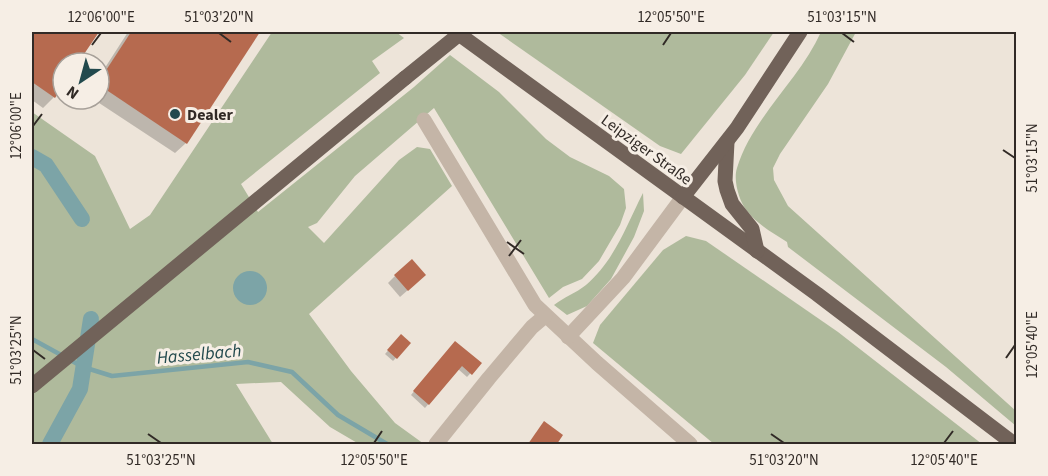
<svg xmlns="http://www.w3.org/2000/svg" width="1048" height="476" font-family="'Source Sans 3',sans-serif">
<rect width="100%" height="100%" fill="#ede4d9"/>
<!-- green -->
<g fill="#afba9c">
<path d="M 272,32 L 396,32 L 404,38 L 372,61 L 380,73 L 241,184 L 258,212 L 414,87 L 450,55 L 499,92 L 546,139 L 570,157 L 609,176 L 624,189 L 626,208 L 620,225 L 599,261 L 582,279 L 563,287 L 549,298 L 434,108 L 355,176 L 317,223 L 308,227 L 324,243 L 399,160 L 417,147 L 430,149 L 452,186 L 309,314 L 351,371 L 395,423 L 424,444 L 359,444 L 330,427 L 281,382 L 236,384 L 273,444 L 32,444 L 32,112 L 95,156 L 130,229 L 150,215 Z"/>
<path d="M 497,32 L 774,32 L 745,75 L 681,154 L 660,146 Z"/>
<path d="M 821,32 L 856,32 L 828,84 L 780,154 L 773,168 L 774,180 L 788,206 L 1016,411 L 1016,426 L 946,367 L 788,247 L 787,242 C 773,233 757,224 747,211 C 739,201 733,180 737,168 C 752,118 800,79 821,32 Z"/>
<path d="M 643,193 L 644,211 L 634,237 L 611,279 L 587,306 L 567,315 L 554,305 C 564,297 576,293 586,285 C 615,260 626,226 643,193 Z"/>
<path d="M 686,236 L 706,241 L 838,332 L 982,444 L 714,444 L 593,343 L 600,325 L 663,250 Z"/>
</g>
<!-- water -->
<circle fill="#7ca4a7" cx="250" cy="288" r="17"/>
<!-- shadow -->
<g fill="#0003">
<path d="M 32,32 L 97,32 L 76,63 L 63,63 L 63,83 L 54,97 L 43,108 L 32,100 Z"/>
<path d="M 128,32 L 258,32 L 186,143 L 175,153 L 93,99 L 99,99 L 99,77 Z"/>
<path d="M 395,276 L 417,282 L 400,297 L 388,283 Z"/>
<path d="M 401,336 L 409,344 L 393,361 L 385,354 Z"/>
<path d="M 452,346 L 480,363 L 467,377 L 458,369 L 425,408 L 411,395 Z"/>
</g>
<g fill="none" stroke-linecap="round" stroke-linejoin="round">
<!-- stream -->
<path stroke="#7ca4a7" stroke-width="4.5" d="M 32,339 L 83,367 L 112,376 L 248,362 L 292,372 L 338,415 L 387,444"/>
<!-- canal -->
<g stroke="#7ca4a7" stroke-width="16">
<path d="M 32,157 L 46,165 L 82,219"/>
<path d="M 50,444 L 80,389 L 91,319"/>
</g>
</g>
<!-- building -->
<g fill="#b66a4f">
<path d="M 35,32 L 99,32 L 78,63 L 63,63 L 63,86 L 55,98 L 32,82 L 32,36 Z"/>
<path d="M 131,32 L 260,32 L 187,144 L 99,85 L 99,81 Z"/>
<path d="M 412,259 L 426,275 L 408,291 L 394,275 Z"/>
<path d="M 401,334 L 411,343 L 397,359 L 387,350 Z"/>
<path d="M 455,341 L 482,363 L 472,375 L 462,366 L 429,405 L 413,391 Z"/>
<path d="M 544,421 L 563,435 L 557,444 L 528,444 Z"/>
</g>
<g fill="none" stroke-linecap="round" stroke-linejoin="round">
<!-- minor -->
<g stroke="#c4b5a7" stroke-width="15">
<path d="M 424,120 L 535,305 L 597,363 L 690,444"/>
<path d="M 568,337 L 623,278 L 683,197"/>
<path d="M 436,444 L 489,378 L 532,327 L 545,316"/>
</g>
<!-- primary -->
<g stroke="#716259" stroke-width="15">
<path d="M 456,32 L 817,294 L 1014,444"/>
<path d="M 727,142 L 725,181 L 727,190 L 732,204 L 752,229 L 757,251"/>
<path d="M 683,197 L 737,128 L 800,32"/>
<path d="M 32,386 L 405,78"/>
</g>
<!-- primary-bridge -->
<path stroke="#716259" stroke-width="15" d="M 405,78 L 462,32"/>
</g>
<!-- ticks -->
<path fill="none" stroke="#312a26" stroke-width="2" d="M 219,33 L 231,42M 842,33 L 854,42M 92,45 L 101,33M 663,45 L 671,33M 33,126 L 42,114M 1003,150 L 1015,158M 507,242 L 524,254M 509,256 L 521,240M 33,350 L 45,359M 1006,358 L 1015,345M 148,434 L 161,443M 771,434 L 784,443M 374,443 L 382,431M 944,443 L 953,431"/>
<!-- markers -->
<circle fill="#22494d" stroke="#f6eee5" stroke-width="2" cx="175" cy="114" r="6"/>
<g text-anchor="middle" stroke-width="6" stroke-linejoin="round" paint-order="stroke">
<!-- poi labels -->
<g font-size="16" font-weight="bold" fill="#312a26" stroke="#f6eee5" text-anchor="start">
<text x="187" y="120">Dealer</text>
</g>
<!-- street labels -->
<g font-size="16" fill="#312a26" stroke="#f6eee5">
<text transform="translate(647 149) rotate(36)" y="6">Leipziger Straße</text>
</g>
<!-- water labels -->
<g font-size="18" font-style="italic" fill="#22494d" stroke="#f6eee5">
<text transform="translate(199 354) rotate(-5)" y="6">Hasselbach</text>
</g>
</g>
<!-- border -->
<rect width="1048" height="476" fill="none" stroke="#f6eee5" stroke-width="66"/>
<!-- north arrow -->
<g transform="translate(81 81) rotate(216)"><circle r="28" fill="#f6eee5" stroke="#a7a099" stroke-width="1.5"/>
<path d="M0-4.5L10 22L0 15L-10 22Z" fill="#22494d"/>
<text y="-9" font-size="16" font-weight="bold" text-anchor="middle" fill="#312a26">N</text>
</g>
<rect x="33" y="33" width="982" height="410" fill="none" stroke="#312a26" stroke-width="2"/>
<g font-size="15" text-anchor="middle" fill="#312a26">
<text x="101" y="22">12°06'00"E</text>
<text x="219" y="22">51°03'20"N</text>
<text x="671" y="22">12°05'50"E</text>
<text x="842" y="22">51°03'15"N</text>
<text transform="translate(16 126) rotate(-90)" y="5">12°06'00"E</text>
<text transform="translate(1032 158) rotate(-90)" y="5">51°03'15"N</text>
<text transform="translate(1032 345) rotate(-90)" y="5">12°05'40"E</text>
<text transform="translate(16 350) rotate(-90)" y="5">51°03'25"N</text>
<text x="161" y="465">51°03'25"N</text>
<text x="374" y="465">12°05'50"E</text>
<text x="784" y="465">51°03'20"N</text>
<text x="944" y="465">12°05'40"E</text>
</g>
</svg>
